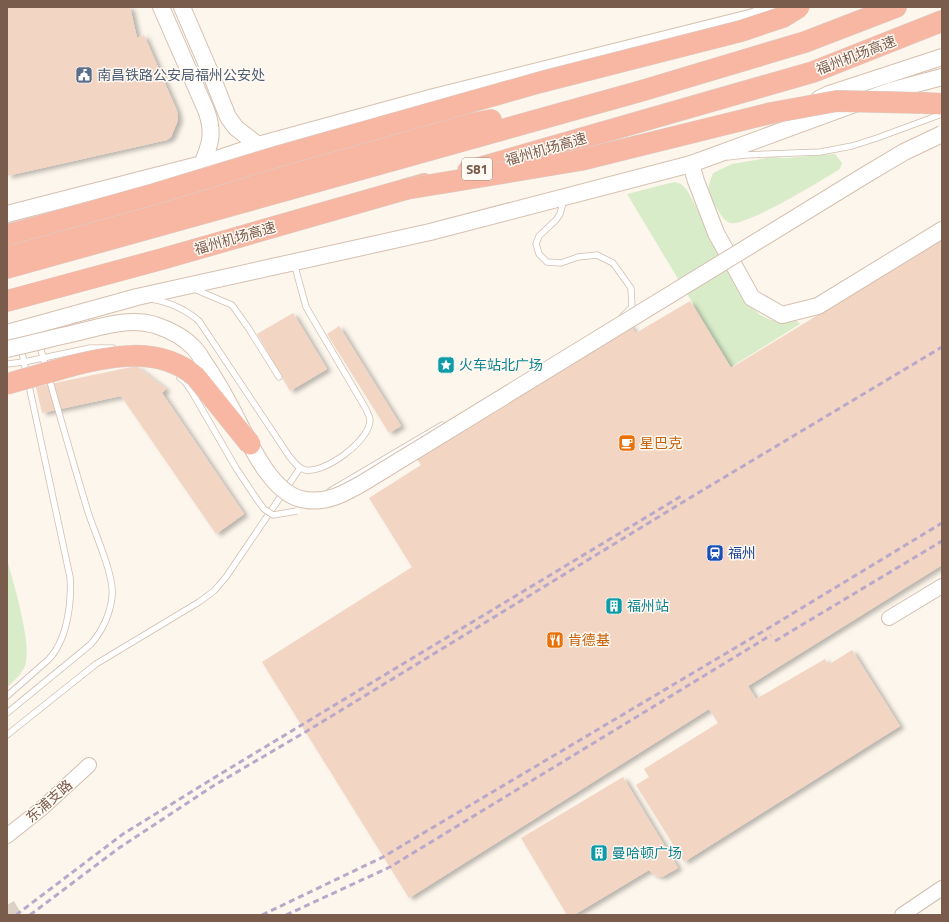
<svg xmlns="http://www.w3.org/2000/svg" width="949" height="922" font-family="'Titillium Web','Noto Sans SC',sans-serif">
<defs>
<filter id="shadow"><feDropShadow dx="4.5" dy="2.5" stdDeviation="2" flood-color="#0004"/></filter>
</defs>
<rect width="100%" height="100%" fill="#fdf6ec"/>
<!-- green -->
<g fill="#d8ecc9">
<path d="M 835,154 L 842,163 L 840,169 C 824,179 744,228 730,223 C 724,221 719,212 716,207 C 706,194 707,188 713,173 L 732,164 L 772,157 L 785,158 Z"/>
<path d="M 674,182 L 681,184 L 687,190 L 748,303 L 760,315 L 771,320 L 797,321 L 800,324 L 731,367 L 627,194 Z"/>
<path d="M 7,559 C 13,582 33,646 25,666 C 21,675 14,681 7,687 Z"/>
</g>
<!-- building -->
<g fill="#f3d5c3" filter="url(#shadow)">
<path d="M 7,7 L 130,7 L 137,38 L 144,35 L 177,111 L 178,120 L 171,137 L 167,140 L 7,176 Z"/>
<path d="M 942,239 L 942,565 L 748,686 L 756,699 L 825,659 L 828,665 L 852,650 L 900,726 L 684,862 L 636,785 L 649,777 L 644,769 L 718,723 L 709,709 L 409,898 L 262,662 L 412,567 L 369,498 L 421,465 L 412,450 L 628,323 L 636,333 L 690,301 L 731,368 Z"/>
<path d="M 293,313 L 327,369 L 290,391 L 257,334 Z"/>
<path d="M 339,326 L 401,426 L 389,433 L 327,334 Z"/>
<path d="M 136,366 L 166,389 L 162,393 L 244,514 L 216,534 L 121,396 L 42,413 L 36,387 Z"/>
<path d="M 623,777 L 678,868 L 662,877 L 654,875 L 649,870 L 574,915 L 567,915 L 521,838 Z"/>
</g>
<g fill="none" stroke-linecap="round" stroke-linejoin="round">
<!-- secondary-tunnel -->
<path stroke="#dcd0c4" stroke-width="16" stroke-dasharray="16 8" stroke-linecap="butt" d="M 7,905 L 13,915"/>
<defs>
<g id="service">
<path d="M 728,157 L 745,155 L 820,152 L 852,146 L 877,138 L 942,114"/>
<path d="M 564,199 L 560,214 L 556,220 L 539,236 L 536,244 L 539,254 L 547,262 L 561,263 L 578,257 L 597,255 L 613,263 L 631,288 L 632,307 L 622,317"/>
<path d="M 194,289 L 232,305 L 249,329 L 279,377"/>
<path d="M 151,299 C 169,302 185,309 199,321 L 289,456 C 294,462 298,468 305,470 C 324,474 370,441 370,420 C 370,417 367,412 366,409 L 306,307 L 294,263"/>
<path d="M 7,364 L 24,362 L 90,348 L 113,348"/>
<path d="M 180,378 L 185,382 L 192,392 L 236,468 L 256,498"/>
<path d="M 330,491 L 442,425"/>
<path d="M 7,696 L 48,660 C 67,641 72,603 70,577 L 21,348"/>
<path d="M 7,713 L 91,644 C 102,631 110,614 112,597 C 115,577 95,534 88,512 C 71,456 55,399 39,343"/>
<path d="M 7,735 L 96,664 L 199,602 L 214,591 L 226,577 L 300,468"/>
</g>
<g id="tertiary">
<path d="M 889,618 L 942,586"/>
<path d="M 7,836 L 41,809 L 89,765"/>
<path d="M 902,915 L 942,888"/>
</g>
<g id="secondary">
<path d="M 161,7 L 206,110 C 214,131 211,144 202,164"/>
<path d="M 182,7 L 210,72 L 228,117 L 236,128 L 258,145"/>
<path d="M 754,17 L 775,7"/>
<path d="M 819,99 L 829,94 L 942,57"/>
<path d="M 691,164 L 696,181 L 716,233 L 752,298 L 782,315 L 818,306 L 942,230"/>
<path d="M 7,214 L 202,164 L 258,145 L 430,98 L 758,16"/>
<path d="M 7,333 L 137,297 L 430,232 L 691,164 L 890,91 L 942,77"/>
</g>
<g id="motorway">
<path d="M 925,103 L 942,104"/>
<path d="M 468,171 L 813,72 L 942,21"/>
<path d="M 7,250 L 18,246 L 212,195 L 418,134 L 491,120"/>
<path d="M 7,268 L 641,91 L 805,42 L 896,7"/>
<path d="M 7,301 L 162,259 L 424,184"/>
</g>
</defs>
<!-- service casing -->
<use href="#service" stroke="#d1beb0" stroke-width="7"/>
<!-- tertiary casing -->
<use href="#tertiary" stroke="#d1beb0" stroke-width="16"/>
<!-- secondary casing -->
<use href="#secondary" stroke="#d6c0b0" stroke-width="18"/>
<!-- motorway casing -->
<use href="#motorway" stroke="#dad1cd" stroke-width="22"/>
<!-- service -->
<use href="#service" stroke="#fff" stroke-width="5.5"/>
<!-- tertiary -->
<use href="#tertiary" stroke="#fff" stroke-width="14"/>
<!-- secondary -->
<use href="#secondary" stroke="#fff" stroke-width="16"/>
<!-- motorway -->
<use href="#motorway" stroke="#f7b7a3" stroke-width="21"/>
<!-- rail -->
<g stroke="#b9a8c9" stroke-width="3" stroke-dasharray="6 4" stroke-linecap="butt">
<path d="M 775,641 L 942,541"/>
<path d="M 16,915 L 123,834 L 217,776 L 683,495"/>
<path d="M 30,915 L 119,848 L 213,786 L 307,731 L 688,499 L 942,347"/>
<path d="M 262,915 L 383,857 L 767,629 L 942,523"/>
<path d="M 286,915 L 390,867 L 771,635"/>
</g>
<defs>
<path id="service-bridge" d="M 256,498 L 264,509 L 273,515 L 297,511"/>
<path id="secondary-bridge" d="M 7,349 C 30,344 52,338 75,333 C 101,327 129,317 155,325 C 170,330 184,337 194,348 C 200,354 203,362 208,368 C 215,379 222,390 228,402 C 244,430 267,491 301,499 C 325,505 346,493 366,481 L 867,174 L 904,152 L 942,134"/>
<g id="motorway-bridge">
<path d="M 406,189 L 581,160 L 771,113 L 837,101 L 925,103"/>
<path d="M 7,235 L 154,194 L 279,156 L 541,82 L 741,31 L 783,17 L 799,7"/>
<path d="M 7,384 C 27,378 47,373 67,367 C 109,356 159,345 196,377 L 250,444"/>
</g>
</defs>
<!-- service-bridge casing -->
<use href="#service-bridge" stroke="#d1beb0" stroke-width="7" stroke-linecap="butt"/>
<!-- secondary-bridge casing -->
<use href="#secondary-bridge" stroke="#d6c0b0" stroke-width="18" stroke-linecap="butt"/>
<!-- motorway-bridge casing -->
<use href="#motorway-bridge" stroke="#dad1cd" stroke-width="22" stroke-linecap="butt"/>
<!-- service-bridge -->
<use href="#service-bridge" stroke="#fff" stroke-width="5.5"/>
<!-- secondary-bridge -->
<use href="#secondary-bridge" stroke="#fff" stroke-width="16"/>
<!-- motorway-bridge -->
<use href="#motorway-bridge" stroke="#f7b7a3" stroke-width="21"/>
</g>
<!-- icons -->
<defs>
<symbol id="civic-square" viewBox="-11 -11 22 22"><rect x="-9" y="-9" width="18" height="18" rx="4" fill="#5c6f8a" stroke="#fffaf3"/><path d="M-.6-6.5H3V-4.5H.6V-3L4-1V1h2V6H-6V1h2V-1L-.6-3ZM-1.2 2.5V6h2.4V2.5Z" fill="#fff"/></symbol>
<symbol id="sight-square" viewBox="-11 -11 22 22"><rect x="-9" y="-9" width="18" height="18" rx="4" fill="#0f9aa8" stroke="#fffaf3"/><path d="M0-6L1.8-2.2L6-1.7L2.9 1.2L3.7 5.4L0 3.3L-3.7 5.4L-2.9 1.2L-6-1.7L-1.8-2.2Z" fill="#fff"/></symbol>
<symbol id="cafe-square" viewBox="-11 -11 22 22"><rect x="-9" y="-9" width="18" height="18" rx="4" fill="#e8710a" stroke="#fffaf3"/><path d="M-5.5-4.5H6V0H3Q3 3.5 0 3.5H-2.5Q-5.5 3.5-5.5 0ZM3-3.2v2h1.7v-2ZM-6 4.5H4V6H-6Z" fill="#fff"/></symbol>
<symbol id="station-square" viewBox="-11 -11 22 22"><rect x="-9" y="-9" width="18" height="18" rx="4" fill="#1a4fb4" stroke="#fffaf3"/><path d="M-3-6H3Q5-6 5-4V2Q5 4 3 4L4.5 6H3L1.5 4h-3L-3 6H-4.5L-3 4Q-5 4-5 2V-4Q-5-6-3-6ZM-3.5-4v3h7v-3ZM-3.5 1v1.5H-2V1ZM2 1v1.5H3.5V1Z" fill="#fff"/></symbol>
<symbol id="building-square" viewBox="-11 -11 22 22"><rect x="-9" y="-9" width="18" height="18" rx="4" fill="#0f9aa8" stroke="#fffaf3"/><path d="M-4-6H4V6H1V3H-1V6H-4ZM-2.5-4.3h1.7v1.8h-1.7ZM.8-4.3h1.7v1.8H.8ZM-2.5-1h1.7V.8h-1.7ZM.8-1h1.7V.8H.8Z" fill="#fff"/></symbol>
<symbol id="restaurant-square" viewBox="-11 -11 22 22"><rect x="-9" y="-9" width="18" height="18" rx="4" fill="#e8710a" stroke="#fffaf3"/><path d="M-5-6h1v4h1v-4h1v4h1v-4h1v5L-1.5 .5V6h-2V.5L-5-1ZM5-6V6H3V1.5H1.5Q1.5-4 5-6Z" fill="#fff"/></symbol>
</defs>
<g fill-rule="evenodd">
<use href="#civic-square" x="74" y="65" width="20" height="20"/>
<use href="#sight-square" x="436" y="355" width="20" height="20"/>
<use href="#cafe-square" x="617" y="433" width="20" height="20"/>
<use href="#station-square" x="705" y="543" width="20" height="20"/>
<use href="#building-square" x="604" y="596" width="20" height="20"/>
<use href="#restaurant-square" x="545" y="630" width="20" height="20"/>
<use href="#building-square" x="589" y="843" width="20" height="20"/>
</g>
<g text-anchor="middle" stroke-width="3" stroke-linejoin="round" paint-order="stroke">
<!-- shield labels -->
<rect fill="#fffaf3" stroke="#a28b7f" stroke-width="1" x="462" y="158" width="30" height="22" rx="3"/>
<g font-size="13" font-weight="bold" fill="#7a5c4d">
<text x="477" y="174">S81</text>
</g>
<!-- street labels -->
<g font-size="14" fill="#7a5c4d" stroke="#fffaf3">
<text transform="translate(856 55) rotate(-21)" y="5">福州机场高速</text>
<text transform="translate(546 149) rotate(-16)" y="5">福州机场高速</text>
<text transform="translate(235 238) rotate(-16)" y="5">福州机场高速</text>
<text transform="translate(49 801) rotate(-41)" y="5">东浦支路</text>
</g>
<!-- service labels -->
<g font-size="14" fill="#4e5e75" stroke="#fffaf3" text-anchor="start">
<text x="97" y="80">南昌铁路公安局福州公安处</text>
</g>
<!-- culture labels -->
<g font-size="14" fill="#0d838f" stroke="#fffaf3" text-anchor="start">
<text x="459" y="370">火车站北广场</text>
<text x="627" y="611">福州站</text>
<text x="612" y="858">曼哈顿广场</text>
</g>
<!-- food labels -->
<g font-size="14" fill="#c56008" stroke="#fffaf3" text-anchor="start">
<text x="640" y="448">星巴克</text>
<text x="568" y="645">肯德基</text>
</g>
<!-- transit labels -->
<g font-size="14" fill="#164399" stroke="#fffaf3" text-anchor="start">
<text x="728" y="558">福州</text>
</g>
</g>
<!-- border -->
<rect width="949" height="922" fill="none" stroke="#7a5c4d" stroke-width="16"/>
</svg>
